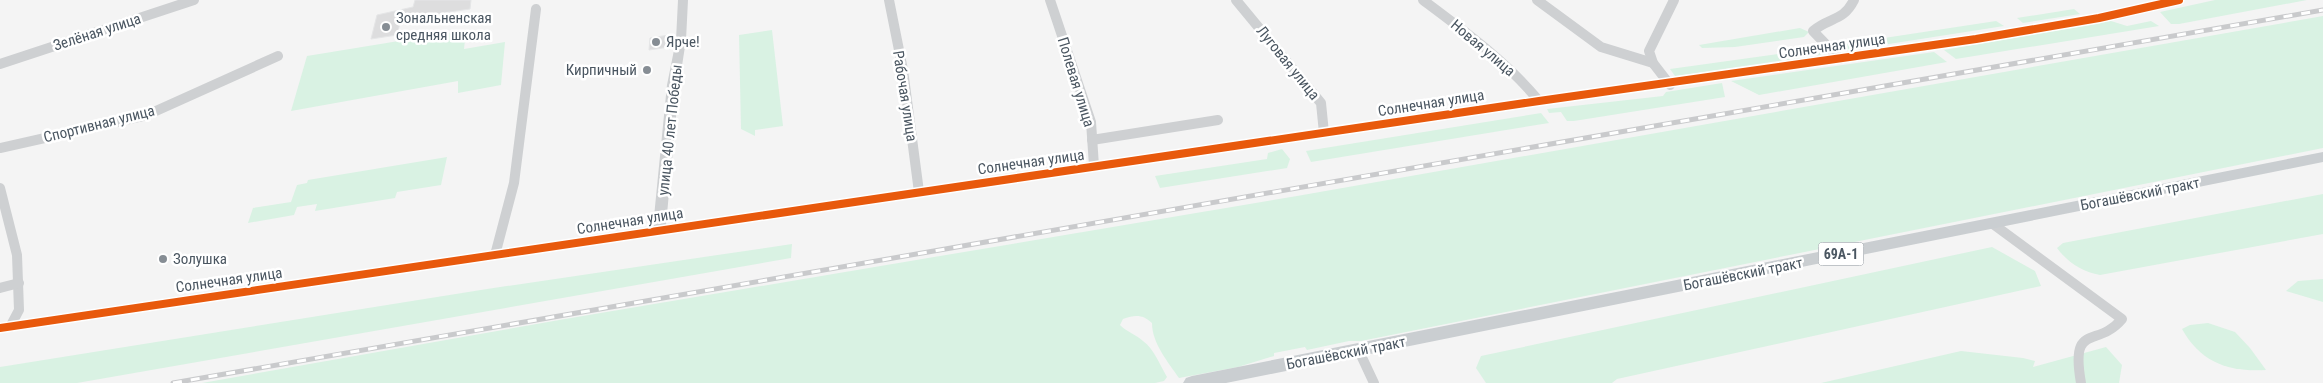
<svg xmlns="http://www.w3.org/2000/svg" width="2323" height="383" font-family="'Roboto Condensed',sans-serif">
<rect width="100%" height="100%" fill="#f4f4f4"/>
<!-- green -->
<g fill="#d9f2e3">
<path d="M 2215,0 L 2307,0 L 2179,24 L 2171,24 L 2160,12 Z"/>
<path d="M 2074,9 L 2080,14 L 2023,23 L 2017,18 Z"/>
<path d="M 2323,16 L 2323,148 L 1361,341 L 1349,341 L 1307,350 L 1305,347 L 1274,353 L 1274,356 L 1238,367 L 1179,378 C 1168,362 1152,343 1152,323 C 1142,314 1135,315 1123,319 L 1120,325 C 1127,332 1135,334 1143,341 C 1154,349 1160,365 1167,377 L 1164,381 L 1155,383 L 202,383 L 565,319 L 1297,196 Z"/>
<path d="M 1996,21 L 2004,26 L 1844,51 L 1838,45 Z"/>
<path d="M 2111,21 L 2127,26 L 2151,21 L 2159,26 L 1956,59 L 1944,50 Z"/>
<path d="M 1800,28 L 1809,32 L 1804,37 L 1735,47 L 1702,48 L 1699,45 Z"/>
<path d="M 466,30 L 464,49 L 505,42 L 501,85 L 458,93 L 458,81 L 291,111 L 307,56 Z"/>
<path d="M 772,30 L 783,126 L 755,130 L 755,136 L 741,129 L 739,35 Z"/>
<path d="M 1821,48 L 1827,54 L 1675,76 L 1670,69 Z"/>
<path d="M 1934,52 L 1947,62 L 1759,95 L 1731,81 Z"/>
<path d="M 1722,83 L 1725,97 L 1574,121 L 1567,121 L 1561,112 L 1549,113 L 1547,109 L 1663,96 L 1666,92 Z"/>
<path d="M 1541,113 L 1549,123 L 1311,162 L 1306,151 Z"/>
<path d="M 1282,149 L 1290,159 L 1287,168 L 1160,188 L 1155,176 L 1267,159 L 1268,153 Z"/>
<path d="M 447,157 L 441,185 L 397,192 L 395,198 L 315,211 L 317,204 L 297,207 L 294,215 L 248,223 L 253,208 L 291,202 L 297,185 L 307,183 L 308,180 Z"/>
<path d="M 2323,194 L 2323,234 L 2100,275 C 2083,272 2068,263 2057,248 L 2063,243 Z"/>
<path d="M 792,244 L 791,258 L 77,383 L 0,383 L 0,367 L 487,289 Z"/>
<path d="M 1992,247 L 2035,271 L 2041,286 L 1617,379 L 1612,383 L 1486,383 L 1476,368 L 1481,356 Z"/>
<path d="M 2323,279 L 2323,302 L 2286,291 L 2298,281 Z"/>
<path d="M 2208,323 L 2235,332 L 2250,348 L 2266,370 C 2229,372 2201,363 2182,329 L 2190,325 Z"/>
<path d="M 2106,347 L 2122,365 L 2119,383 L 1821,383 L 1961,351 L 2023,358 L 2035,361 L 2033,367 Z"/>
</g>
<!-- building -->
<g fill="#ddddde" stroke="#e5e6e7">
<path d="M 415,0 L 471,0 L 470,9 L 401,19 L 397,35 L 371,39 L 377,15 L 413,7 Z"/>
<path d="M 669,35 L 669,47 L 649,50 L 650,38 Z"/>
</g>
<g fill="none" stroke-linecap="round" stroke-linejoin="round">
<!-- minor -->
<g stroke="#ced0d2" stroke-width="10">
<path d="M 889,0 L 903,70 L 919,192"/>
<path d="M 1050,0 L 1091,122 L 1094,166"/>
<path d="M 1236,0 L 1321,103 L 1324,133"/>
<path d="M 1423,0 C 1464,31 1506,61 1539,101"/>
<path d="M 1537,0 L 1601,47 L 1653,63"/>
<path d="M 1840,59 L 1813,31 C 1829,17 1843,22 1854,0"/>
<path d="M 0,64 L 194,0"/>
<path d="M 1670,85 L 1653,63 L 1649,51 L 1674,0"/>
<path d="M 1092,140 L 1218,120"/>
<path d="M 0,148 L 147,115 L 278,56"/>
<path d="M 0,188 L 17,255 L 19,310 L 10,327"/>
<path d="M 1993,224 L 2122,319 C 2097,349 2070,321 2081,383"/>
<path d="M 495,255 L 514,183 L 536,9"/>
<path d="M 0,288 L 19,283"/>
<path d="M 1359,351 L 1374,383"/>
</g>
<!-- tertiary -->
<path fill="#ced0d2" fill-rule="evenodd" d="M 678,0 L 688,0 L 686,40 L 679,85 L 666,225 L 1539,97 L 1976,36 L 2099,15 L 2166,0 L 2184,0 L 2183,2 L 2099,22 L 1976,43 L 1539,105 L 0,333 L 0,323 L 653,227 L 667,85 L 676,40 Z"/>
<!-- primary -->
<path fill="#caced1" fill-rule="evenodd" d="M 2323,152 L 2323,162 L 1226,383 L 1183,383 L 1186,378 L 1192,376 Z"/>
<defs>
<path id="rail" d="M 173,383 L 2323,10"/>
</defs>
<!-- rail casing -->
<use href="#rail" stroke="#c9cacc" stroke-width="5"/>
<!-- rail -->
<use href="#rail" stroke="#fff" stroke-width="3" stroke-dasharray="9" stroke-linecap="butt"/>
<defs>
<path id="cycleway" d="M 0,328 L 1539,101 L 1976,39 L 2099,18 L 2179,0"/>
</defs>
<!-- cycleway casing -->
<use href="#cycleway" stroke="#fff" stroke-width="11"/>
<!-- cycleway -->
<use href="#cycleway" stroke="#e8590c" stroke-width="8"/>
</g>
<!-- markers -->
<g fill="#868d94" stroke="#fff" stroke-width="2">
<circle cx="386" cy="27" r="5"/>
<circle cx="656" cy="42" r="5"/>
<circle cx="647" cy="70" r="5"/>
<circle cx="163" cy="259" r="5"/>
</g>
<g text-anchor="middle" stroke-width="5" stroke-linejoin="round" paint-order="stroke">
<!-- shield labels -->
<rect fill="#fff" stroke="#808990" stroke-width="1" x="1818.5" y="242.5" width="45" height="23" rx="4"/>
<g font-size="14" font-weight="bold" fill="#4a5661">
<text x="1841" y="259">69А-1</text>
</g>
<!-- poi labels -->
<g font-size="15" fill="#4a5661" stroke="#fff" text-anchor="start">
<text x="396" y="23">Зональненская<tspan x="396" dy="17">средняя школа</tspan></text>
<text x="666" y="47">Ярче!</text>
<text x="637" y="75" text-anchor="end">Кирпичный</text>
<text x="173" y="264">Золушка</text>
</g>
<!-- street labels -->
<g font-size="15" fill="#4a5661" stroke="#fff">
<text transform="translate(97 32) rotate(-18)" y="5">Зелёная улица</text>
<text transform="translate(1832 46) rotate(-8)" y="5">Солнечная улица</text>
<text transform="translate(1483 48) rotate(40)" y="5">Новая улица</text>
<text transform="translate(1288 63) rotate(51)" y="5">Луговая улица</text>
<text transform="translate(1076 82) rotate(73)" y="5">Полевая улица</text>
<text transform="translate(905 96) rotate(81)" y="5">Рабочая улица</text>
<text transform="translate(1431 103) rotate(-9)" y="5">Солнечная улица</text>
<text transform="translate(99 124) rotate(-14)" y="5">Спортивная улица</text>
<text transform="translate(670 130) rotate(-84)" y="5">улица 40 лет Победы</text>
<text transform="translate(1031 162) rotate(-8)" y="5">Солнечная улица</text>
<text transform="translate(2140 194) rotate(-11)" y="5">Богашёвский тракт</text>
<text transform="translate(630 221) rotate(-9)" y="5">Солнечная улица</text>
<text transform="translate(1743 274) rotate(-11)" y="5">Богашёвский тракт</text>
<text transform="translate(229 280) rotate(-8)" y="5">Солнечная улица</text>
<text transform="translate(1346 353) rotate(-11)" y="5">Богашёвский тракт</text>
</g>
</g>
</svg>
